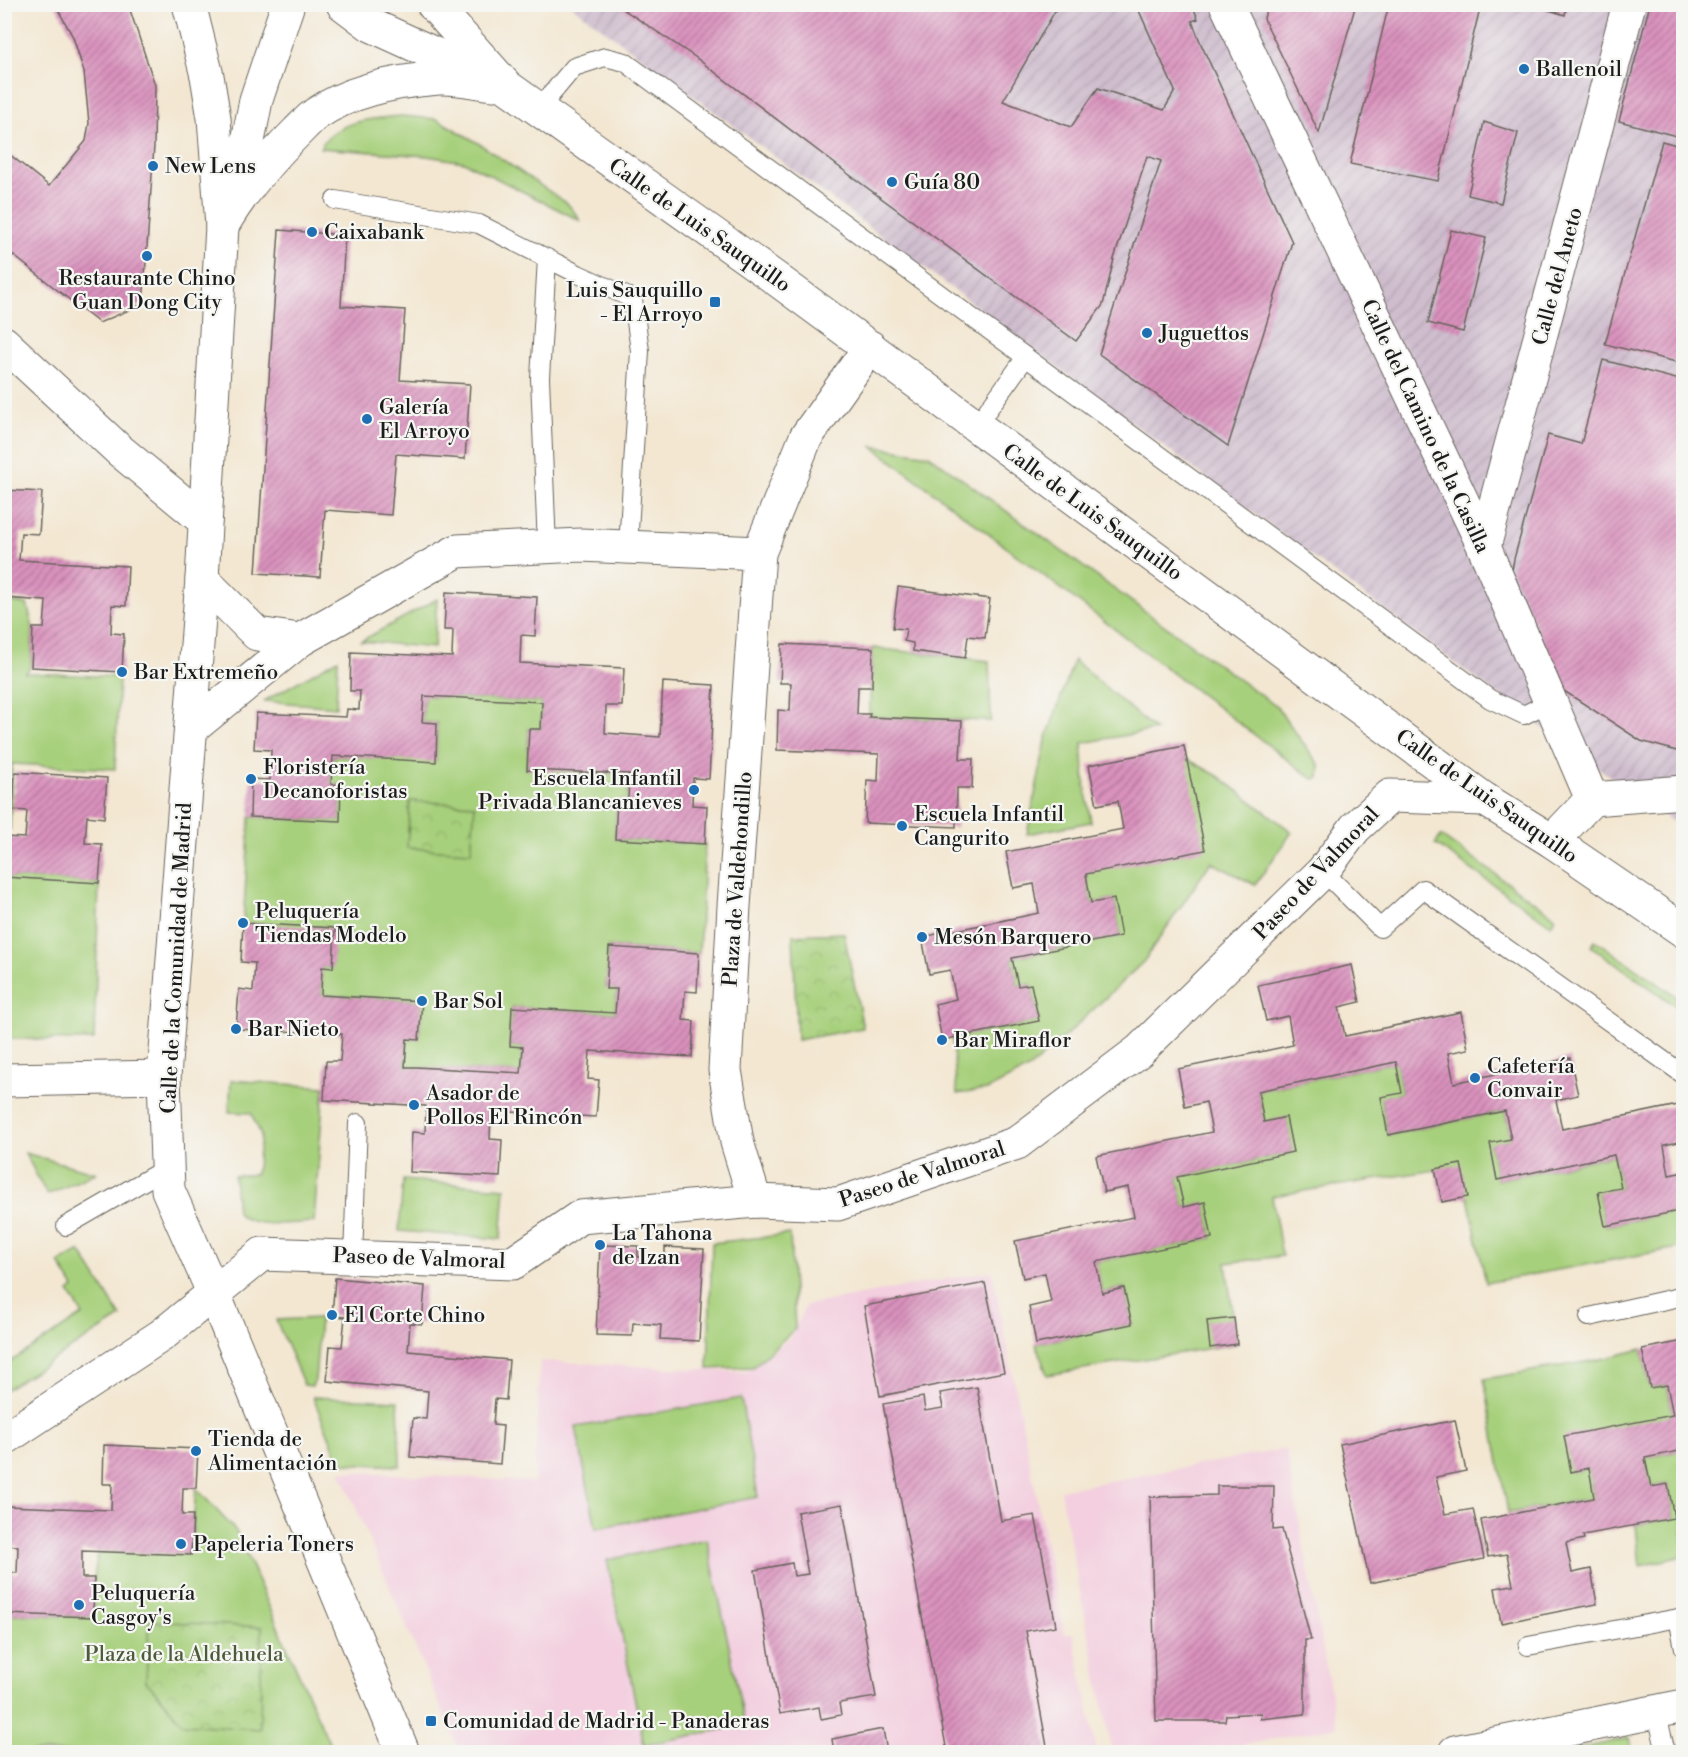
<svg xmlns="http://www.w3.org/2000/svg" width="1688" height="1757" font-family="'Libre Bodoni',serif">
<defs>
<pattern id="industrial-furrows" width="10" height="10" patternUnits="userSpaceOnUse" patternTransform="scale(1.5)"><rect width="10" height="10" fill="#cfbdce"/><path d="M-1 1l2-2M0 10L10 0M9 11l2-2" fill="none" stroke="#b1a2b0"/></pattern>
<pattern id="park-crowns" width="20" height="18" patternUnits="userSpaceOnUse" patternTransform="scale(1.5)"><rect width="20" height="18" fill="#a7d07b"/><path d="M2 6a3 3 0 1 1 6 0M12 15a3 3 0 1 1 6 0" fill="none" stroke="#8fb26a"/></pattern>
<pattern id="building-hatch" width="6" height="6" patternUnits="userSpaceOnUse" patternTransform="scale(1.5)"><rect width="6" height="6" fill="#da92bd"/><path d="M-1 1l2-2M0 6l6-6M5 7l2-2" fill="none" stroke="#b07699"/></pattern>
</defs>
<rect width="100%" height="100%" fill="#f6f6f2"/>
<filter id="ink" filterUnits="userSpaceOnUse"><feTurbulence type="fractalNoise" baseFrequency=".0167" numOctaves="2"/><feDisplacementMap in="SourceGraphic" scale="12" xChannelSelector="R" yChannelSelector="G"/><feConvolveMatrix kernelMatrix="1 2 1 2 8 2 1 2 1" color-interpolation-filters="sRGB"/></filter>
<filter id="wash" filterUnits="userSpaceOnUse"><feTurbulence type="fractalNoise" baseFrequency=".008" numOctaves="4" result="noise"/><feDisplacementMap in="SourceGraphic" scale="24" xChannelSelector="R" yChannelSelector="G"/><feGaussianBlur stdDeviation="1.35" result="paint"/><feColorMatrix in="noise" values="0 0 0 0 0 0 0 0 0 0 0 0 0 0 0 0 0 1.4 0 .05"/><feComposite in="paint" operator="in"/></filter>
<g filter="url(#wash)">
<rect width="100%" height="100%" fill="#f3e7d2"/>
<!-- built -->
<g fill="#f3cfdf">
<path d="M 992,1271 L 1064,1634 L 1073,1633 L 1097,1752 L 460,1752 L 340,1471 L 534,1482 L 540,1361 L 747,1372 L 791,1337 L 806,1305 Z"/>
<path d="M 1286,1449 L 1337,1727 L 1206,1752 L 1112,1752 L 1060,1490 Z"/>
</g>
<!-- industrial -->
<path fill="url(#industrial-furrows)" d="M 571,5 L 1683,5 L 1683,829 L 1529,718 Z"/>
<!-- green -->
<g fill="#a7d07b" stroke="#62764c" stroke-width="1.5">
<path d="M 402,116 L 437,119 L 478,143 L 568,204 L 581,221 L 464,162 L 427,156 L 320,148 C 334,120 375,118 402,116 Z"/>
<path d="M 872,446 L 929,455 L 1277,707 L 1320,766 L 1319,778 L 1313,779 Z"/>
<path d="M 437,599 L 434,648 L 361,641 Z"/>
<path d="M 5,601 L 27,604 L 33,628 L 31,667 L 25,673 L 119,677 L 115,769 L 12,764 L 10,829 L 5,828 Z"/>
<path d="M 873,648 L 989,661 L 991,721 L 869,717 Z"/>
<path d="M 338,659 L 336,707 L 264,701 Z"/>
<path d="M 1074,660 L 1155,730 L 1082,743 L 1085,785 L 1091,822 L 1027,834 L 1046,740 Z"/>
<path d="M 424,696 L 542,702 L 541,729 L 529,729 L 527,769 L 629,774 L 628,801 L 617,801 L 615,839 L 705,844 L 699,953 L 609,947 L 606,988 L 617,989 L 615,1013 L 512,1007 L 510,1046 L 523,1047 L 521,1073 L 405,1067 L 407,1039 L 419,1039 L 422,1001 L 321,995 L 322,967 L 332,968 L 243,923 L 250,817 L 340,821 L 341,785 L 331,784 L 333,756 L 436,761 L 437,723 L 422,722 Z"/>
<path d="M 1187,759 L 1218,776 L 1292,832 L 1255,885 L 1211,862 L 1144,961 L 1075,1027 L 1030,1068 L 987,1090 L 957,1094 L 952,1038 L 1039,1021 L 1031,984 L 1018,986 L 1012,958 L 1121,936 L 1114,899 L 1091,903 L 1086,874 Z"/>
<path d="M 1441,836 L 1556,917 L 1551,925 L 1435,844 Z"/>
<path d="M 5,877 L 99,883 L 94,1040 L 5,1039 L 4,942 L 8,904 L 5,903 Z"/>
<path d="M 1595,940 L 1683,1001 L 1683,1011 L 1591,946 Z"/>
<path d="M 1396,1062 L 1402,1093 L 1381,1098 L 1388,1135 L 1505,1111 L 1511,1139 L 1490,1144 L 1497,1180 L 1614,1155 L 1621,1188 L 1598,1193 L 1605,1226 L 1683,1210 L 1683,1247 L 1486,1283 L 1468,1197 L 1435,1170 L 1272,1196 L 1282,1256 L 1226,1263 L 1237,1344 L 1047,1375 L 1036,1344 L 1132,1324 L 1124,1288 L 1102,1293 L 1096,1262 L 1212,1238 L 1205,1203 L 1184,1207 L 1177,1177 L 1293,1152 L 1286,1118 L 1264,1122 L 1258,1091 Z"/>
<path d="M 231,1080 L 324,1087 L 314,1222 C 291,1223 253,1229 237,1213 L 234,1176 L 256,1174 L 261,1135 L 251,1113 L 229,1112 Z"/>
<path d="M 25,1153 L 96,1173 L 47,1195 Z"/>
<path d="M 403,1180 L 505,1188 L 501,1239 L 399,1231 Z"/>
<path d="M 790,1234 L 795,1329 L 753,1367 L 708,1369 L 712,1243 Z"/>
<path d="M 80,1251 L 121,1317 L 5,1390 L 5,1365 L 83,1315 L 69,1292 L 74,1288 L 59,1263 Z"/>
<path d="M 320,1318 L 315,1380 L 312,1386 L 304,1385 L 276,1320 Z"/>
<path d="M 1642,1349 L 1650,1388 L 1667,1385 L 1673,1415 L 1571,1472 L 1589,1468 L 1594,1498 L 1508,1513 L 1484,1379 L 1597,1360 Z"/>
<path d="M 313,1397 L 398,1401 L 400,1466 L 340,1463 Z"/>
<path d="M 741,1398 L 758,1497 L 596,1528 L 576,1427 Z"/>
<path d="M 1683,1450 L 1683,1556 L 1640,1566 L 1636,1525 L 1674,1518 L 1668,1484 L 1651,1487 L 1645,1458 Z"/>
<path d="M 196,1488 L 236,1531 L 330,1745 L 331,1752 L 5,1752 L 5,1614 L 93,1617 L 94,1578 L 98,1551 L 191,1554 Z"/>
<path d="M 707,1539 L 745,1725 L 644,1745 L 607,1560 Z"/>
<path d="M 1630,1738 L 1633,1752 L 1564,1752 Z"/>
</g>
<!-- park -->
<g fill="url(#park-crowns)" stroke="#62764c" stroke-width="1.5">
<path d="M 410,801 L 475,805 L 471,852 L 407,848 Z"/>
<path d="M 844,933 L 863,1028 L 797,1040 L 793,935 Z"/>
<path d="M 149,1621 L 262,1627 L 260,1729 L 183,1724 L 146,1681 Z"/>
</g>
<g id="blocks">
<!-- building -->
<g fill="url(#building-hatch)">
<path d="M 55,4 L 128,4 L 155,85 L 154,146 L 143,304 L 99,323 L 4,248 L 4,150 L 49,186 L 86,141 L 89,123 L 84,72 L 73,37 Z"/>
<path d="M 622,4 L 1059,4 L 1003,101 L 1071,127 L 1098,88 L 1164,110 L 1175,91 L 1136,4 L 1192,4 L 1198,19 L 1192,21 L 1201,44 L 1292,242 L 1228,446 L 1099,354 L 1161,161 L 1147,156 L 1114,259 L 1103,305 L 1076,341 L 847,173 L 695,57 L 620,7 Z"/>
<path d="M 1267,4 L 1356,4 L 1319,133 L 1264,19 Z"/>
<path d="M 1389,4 L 1481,4 L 1438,181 L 1350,164 Z"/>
<path d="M 1529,4 L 1567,4 L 1565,15 Z"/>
<path d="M 1650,4 L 1684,4 L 1684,138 L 1619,121 Z"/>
<path d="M 1484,122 L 1518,133 L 1501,203 L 1468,195 Z"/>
<path d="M 1662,141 L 1684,147 L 1684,364 L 1605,344 Z"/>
<path d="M 279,230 L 345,235 L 341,306 L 405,310 L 400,380 L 470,384 L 465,459 L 396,454 L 391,515 L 325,510 L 320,577 L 256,573 Z"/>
<path d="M 1451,230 L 1486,238 L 1463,332 L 1428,323 Z"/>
<path d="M 1603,360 L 1684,381 L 1684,753 L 1641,741 L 1564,691 L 1512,570 L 1514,559 L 1548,435 L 1581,444 Z"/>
<path d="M 4,490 L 42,492 L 39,534 L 21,533 L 19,560 L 128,566 L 126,606 L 112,605 L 111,633 L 124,634 L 122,672 L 31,667 L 33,628 L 44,628 L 46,601 L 4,598 Z"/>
<path d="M 898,587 L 990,599 L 985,638 L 968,636 L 965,658 L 913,651 L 913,643 L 904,641 L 906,629 L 893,628 Z"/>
<path d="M 446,592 L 537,597 L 535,636 L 521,635 L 520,663 L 624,668 L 622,706 L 606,706 L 605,733 L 660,737 L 663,682 L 714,685 L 709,779 L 693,778 L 692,805 L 707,806 L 705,844 L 615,839 L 617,800 L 628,801 L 629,774 L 527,770 L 529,729 L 541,729 L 542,702 L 424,696 L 422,722 L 437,723 L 436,762 L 333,756 L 331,784 L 341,785 L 340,821 L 250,817 L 251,779 L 270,780 L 271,750 L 254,749 L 256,713 L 346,717 L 347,709 L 359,710 L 360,691 L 350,691 L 351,652 L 452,657 L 453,630 L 444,630 Z"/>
<path d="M 782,644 L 873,648 L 872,687 L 858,687 L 857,714 L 870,714 L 869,717 L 962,721 L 960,759 L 973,759 L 972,788 L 957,788 L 956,827 L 865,823 L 867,780 L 878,781 L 879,754 L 777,750 L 778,710 L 790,711 L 791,683 L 780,683 Z"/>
<path d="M 1184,746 L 1205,850 L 1086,874 L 1091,903 L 1114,899 L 1121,936 L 1012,958 L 1018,986 L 1031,984 L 1039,1021 L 942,1040 L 935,1004 L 956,999 L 950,970 L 929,974 L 922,937 L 1039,913 L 1034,884 L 1013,888 L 1006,852 L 1123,829 L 1118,801 L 1097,805 L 1089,765 Z"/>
<path d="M 15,772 L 107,778 L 104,818 L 87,816 L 85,843 L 102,844 L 99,883 L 4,877 L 4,837 L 25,838 L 27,811 L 13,810 Z"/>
<path d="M 4,903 L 8,904 L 6,929 L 4,929 Z"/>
<path d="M 243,923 L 335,928 L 333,968 L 322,967 L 321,995 L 422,1001 L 419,1040 L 407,1039 L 405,1067 L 416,1067 L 521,1073 L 523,1047 L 510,1046 L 512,1007 L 615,1013 L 617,989 L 606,989 L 609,947 L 699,953 L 697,992 L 685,991 L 683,1020 L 694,1021 L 692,1057 L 590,1051 L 588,1079 L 599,1080 L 596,1117 L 491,1111 L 490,1139 L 502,1140 L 500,1177 L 410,1172 L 412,1132 L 425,1133 L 426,1106 L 324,1100 L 326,1061 L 340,1061 L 342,1034 L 236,1029 L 239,989 L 253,991 L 255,963 L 241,962 Z"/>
<path d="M 1352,965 L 1360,1002 L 1339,1007 L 1345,1036 L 1461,1012 L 1468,1049 L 1448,1053 L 1454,1083 L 1570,1058 L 1578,1095 L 1556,1100 L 1562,1129 L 1678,1105 L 1684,1129 L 1684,1141 L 1664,1145 L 1669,1175 L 1684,1172 L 1684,1210 L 1605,1226 L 1598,1192 L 1621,1188 L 1614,1155 L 1497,1180 L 1490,1143 L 1511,1139 L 1505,1111 L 1388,1135 L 1381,1097 L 1402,1093 L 1396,1062 L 1258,1091 L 1264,1122 L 1286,1117 L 1293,1152 L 1177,1177 L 1184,1207 L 1205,1202 L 1212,1238 L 1096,1262 L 1102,1293 L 1124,1288 L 1132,1324 L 1036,1344 L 1029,1307 L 1051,1302 L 1045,1273 L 1023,1278 L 1015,1241 L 1134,1217 L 1128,1187 L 1104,1192 L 1096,1156 L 1212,1132 L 1206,1102 L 1185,1107 L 1178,1069 L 1293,1045 L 1288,1016 L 1266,1021 L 1258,985 Z"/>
<path d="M 1461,1164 L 1468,1197 L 1442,1202 L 1435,1169 Z"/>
<path d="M 600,1245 L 638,1246 L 638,1257 L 665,1258 L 665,1247 L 704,1249 L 699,1341 L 660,1339 L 661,1325 L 633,1323 L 632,1336 L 596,1335 Z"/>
<path d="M 335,1278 L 425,1286 L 422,1324 L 410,1323 L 408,1351 L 509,1360 L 506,1400 L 495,1399 L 493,1425 L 503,1426 L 500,1464 L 410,1457 L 413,1418 L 426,1419 L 428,1391 L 327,1381 L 330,1346 L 342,1347 L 345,1317 L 332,1316 Z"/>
<path d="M 985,1283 L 1004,1372 L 880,1396 L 864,1306 Z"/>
<path d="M 1234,1318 L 1237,1344 L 1210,1348 L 1207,1321 Z"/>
<path d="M 1684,1341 L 1684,1450 L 1645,1458 L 1651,1487 L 1668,1484 L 1674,1518 L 1583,1535 L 1584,1539 L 1566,1543 L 1572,1573 L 1591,1569 L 1597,1604 L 1501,1623 L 1495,1588 L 1513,1585 L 1507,1554 L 1488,1557 L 1481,1520 L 1594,1498 L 1589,1468 L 1571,1472 L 1564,1436 L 1673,1415 L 1667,1385 L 1650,1388 L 1642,1349 Z"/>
<path d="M 977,1387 L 1001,1521 L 1035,1515 L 1056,1626 L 1026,1631 L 1048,1752 L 947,1752 L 883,1404 L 923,1397 L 925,1411 L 943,1408 L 940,1393 Z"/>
<path d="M 1455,1420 L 1466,1471 L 1436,1477 L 1445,1514 L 1473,1509 L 1484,1559 L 1370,1583 L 1340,1444 Z"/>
<path d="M 104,1445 L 198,1449 L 196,1488 L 183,1488 L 182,1515 L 193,1515 L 191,1555 L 82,1551 L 82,1578 L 94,1578 L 93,1617 L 4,1614 L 4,1571 L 17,1573 L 18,1546 L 5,1545 L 6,1506 L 111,1510 L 112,1484 L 103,1484 Z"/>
<path d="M 1217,1486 L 1274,1486 L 1273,1530 L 1282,1529 L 1311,1640 L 1305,1640 L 1305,1714 L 1260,1719 L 1261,1713 L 1226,1715 L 1225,1721 L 1156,1721 L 1150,1497 L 1217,1495 Z"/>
<path d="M 842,1504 L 876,1697 L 839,1703 L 841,1715 L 821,1719 L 819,1707 L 780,1714 L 755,1570 L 792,1563 L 794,1576 L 808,1574 L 797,1512 Z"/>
<path d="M 883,1729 L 887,1752 L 834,1752 L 832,1739 Z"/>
</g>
</g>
</g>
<g filter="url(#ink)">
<use href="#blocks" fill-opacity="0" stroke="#67635c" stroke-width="1.5"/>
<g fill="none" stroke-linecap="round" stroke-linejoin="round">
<defs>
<g id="lane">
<path d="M 538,110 L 574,67 L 605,57 L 625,62 L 1490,699 L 1524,715 L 1551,701"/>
<path d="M 335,200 L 479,224 L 578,274 L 633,299 L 640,351 L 628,547"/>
<path d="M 547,258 L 540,378 L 547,547"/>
<path d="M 976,426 L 1026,357"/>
<path d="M 1323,871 L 1380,928 L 1423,889 L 1684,1075"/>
<path d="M 66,1226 L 168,1167"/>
<path d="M 353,1257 L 358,1123"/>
<path d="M 1589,1317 L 1684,1296"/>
<path d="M 1678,1618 L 1684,1648"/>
<path d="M 1528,1646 L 1684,1617"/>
<path d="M 1656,1711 L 1666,1752"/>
</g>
<g id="street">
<path d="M 1226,4 L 1484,547 L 1592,799 L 1552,841"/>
<path d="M 4,343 L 119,450 L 205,521"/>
<path d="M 1484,547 L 1629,4"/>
<path d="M 202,579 L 257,634 L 300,640"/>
<path d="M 191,729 L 300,640 L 457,551 L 581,545 L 759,553"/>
<path d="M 1592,799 L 1684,792"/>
<path d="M 4,1080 L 164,1077"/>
<path d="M 755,1201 L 737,1142 L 725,1070 L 734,906 L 759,553 L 806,437 L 870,347"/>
<path d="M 4,1439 L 162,1335 L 262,1254 L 513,1263 L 580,1217 L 755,1201 L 838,1204 L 1017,1143 L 1139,1051 L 1323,871 L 1355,828 L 1390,796 L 1484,799"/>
<path d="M 1455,1752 L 1684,1706"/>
</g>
<g id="secondary">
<path d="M 189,4 L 207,76 L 214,118 L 222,226 L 202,579 L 164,1077 L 168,1190 L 213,1292 L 403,1752"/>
<path d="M 237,198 L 256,100 L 288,4"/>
<path d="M 222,226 C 242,191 268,161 296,133 C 303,126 309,119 316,114 C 351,90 398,81 439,78 C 456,77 476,82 494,84"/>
</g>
<g id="primary">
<path d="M 343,4 L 371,25 L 496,82"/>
<path d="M 433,4 L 506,86 L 775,278 L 1484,799 L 1552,841 L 1684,931"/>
</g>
</defs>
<!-- lane casing -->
<use href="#lane" stroke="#67635c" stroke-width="20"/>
<!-- street casing -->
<use href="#street" stroke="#67635c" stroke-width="35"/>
<!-- secondary casing -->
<use href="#secondary" stroke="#67635c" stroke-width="35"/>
<!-- primary casing -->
<use href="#primary" stroke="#67635c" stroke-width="35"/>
<!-- lane -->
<use href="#lane" stroke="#fff" stroke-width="18"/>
<!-- street -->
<use href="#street" stroke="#fff" stroke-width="33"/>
<!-- secondary -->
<use href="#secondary" stroke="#fff" stroke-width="33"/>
<!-- primary -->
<use href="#primary" stroke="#fff" stroke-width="33"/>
</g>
</g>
<!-- markers -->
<g fill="#1f6fb2" stroke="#f6f6f2" stroke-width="2">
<circle cx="1524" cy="69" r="6"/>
<circle cx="153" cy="166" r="6"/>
<circle cx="892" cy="182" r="6"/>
<circle cx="312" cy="232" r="6"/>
<circle cx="147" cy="256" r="6"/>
<rect x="709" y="296" width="12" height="12" rx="3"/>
<circle cx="1147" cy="333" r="6"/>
<circle cx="367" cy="419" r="6"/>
<circle cx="122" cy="672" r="6"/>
<circle cx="251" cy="779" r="6"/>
<circle cx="694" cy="790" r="6"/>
<circle cx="902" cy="826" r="6"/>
<circle cx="243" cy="923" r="6"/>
<circle cx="922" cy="937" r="6"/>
<circle cx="422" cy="1001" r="6"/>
<circle cx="236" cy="1029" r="6"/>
<circle cx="942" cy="1040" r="6"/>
<circle cx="1475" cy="1078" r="6"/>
<circle cx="414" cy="1105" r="6"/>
<circle cx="600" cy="1245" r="6"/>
<circle cx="332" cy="1315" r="6"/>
<circle cx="196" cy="1451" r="6"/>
<circle cx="181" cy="1544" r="6"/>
<circle cx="79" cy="1605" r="6"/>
<rect x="425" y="1715" width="12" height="12" rx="3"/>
</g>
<g text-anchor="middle" stroke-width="4.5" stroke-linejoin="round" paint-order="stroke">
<!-- poi labels -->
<g font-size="21" fill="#1c1c1c" stroke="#f6f6f2" text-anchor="start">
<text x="1536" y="76">Ballenoil</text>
<text x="165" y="173">New Lens</text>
<text x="904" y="189">Guía 80</text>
<text x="324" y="239">Caixabank</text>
<text x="147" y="285" text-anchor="middle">Restaurante Chino<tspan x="147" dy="24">Guan Dong City</tspan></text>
<text x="703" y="297" text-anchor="end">Luis Sauquillo<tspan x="703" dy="24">- El Arroyo</tspan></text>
<text x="1159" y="340">Juguettos</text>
<text x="379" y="414">Galería<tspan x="379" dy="24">El Arroyo</tspan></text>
<text x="134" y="679">Bar Extremeño</text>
<text x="263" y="774">Floristería<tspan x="263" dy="24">Decanoforistas</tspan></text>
<text x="682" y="785" text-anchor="end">Escuela Infantil<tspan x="682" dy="24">Privada Blancanieves</tspan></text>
<text x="914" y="821">Escuela Infantil<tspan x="914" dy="24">Cangurito</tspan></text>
<text x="255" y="918">Peluquería<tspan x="255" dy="24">Tiendas Modelo</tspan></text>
<text x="934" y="944">Mesón Barquero</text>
<text x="434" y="1008">Bar Sol</text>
<text x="248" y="1036">Bar Nieto</text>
<text x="954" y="1047">Bar Miraflor</text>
<text x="1487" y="1073">Cafetería<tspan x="1487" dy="24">Convair</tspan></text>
<text x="426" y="1100">Asador de<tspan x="426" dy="24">Pollos El Rincón</tspan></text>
<text x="612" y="1240">La Tahona<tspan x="612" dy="24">de Izan</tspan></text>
<text x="344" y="1322">El Corte Chino</text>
<text x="208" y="1446">Tienda de<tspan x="208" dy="24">Alimentación</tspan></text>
<text x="193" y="1551">Papeleria Toners</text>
<text x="91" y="1600">Peluquería<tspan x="91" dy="24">Casgoy's</tspan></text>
<text x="443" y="1728">Comunidad de Madrid - Panaderas</text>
</g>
<!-- street labels -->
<g font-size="21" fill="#1c1c1c" stroke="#f6f6f2">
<text transform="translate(700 225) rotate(35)" y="7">Calle de Luis Sauquillo</text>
<text transform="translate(1557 276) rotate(-75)" y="7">Calle del Aneto</text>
<text transform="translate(1426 426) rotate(65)" y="7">Calle del Camino de la Casilla</text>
<text transform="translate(1093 512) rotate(36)" y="7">Calle de Luis Sauquillo</text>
<text transform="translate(1487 796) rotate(35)" y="7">Calle de Luis Sauquillo</text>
<text transform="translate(1316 873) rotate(-47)" y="7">Paseo de Valmoral</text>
<text transform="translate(737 879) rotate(-86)" y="7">Plaza de Valdehondillo</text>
<text transform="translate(176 958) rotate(-87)" y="7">Calle de la Comunidad de Madrid</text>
<text transform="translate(922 1174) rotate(-18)" y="7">Paseo de Valmoral</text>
<text transform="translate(419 1258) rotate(2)" y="7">Paseo de Valmoral</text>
</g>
<!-- park labels -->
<g font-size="21" fill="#4d5b3d" stroke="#f6f6f2">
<text x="184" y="1661">Plaza de la Aldehuela</text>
</g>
</g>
<!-- margin -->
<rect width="1688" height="1757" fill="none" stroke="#f6f6f2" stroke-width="24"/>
</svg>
